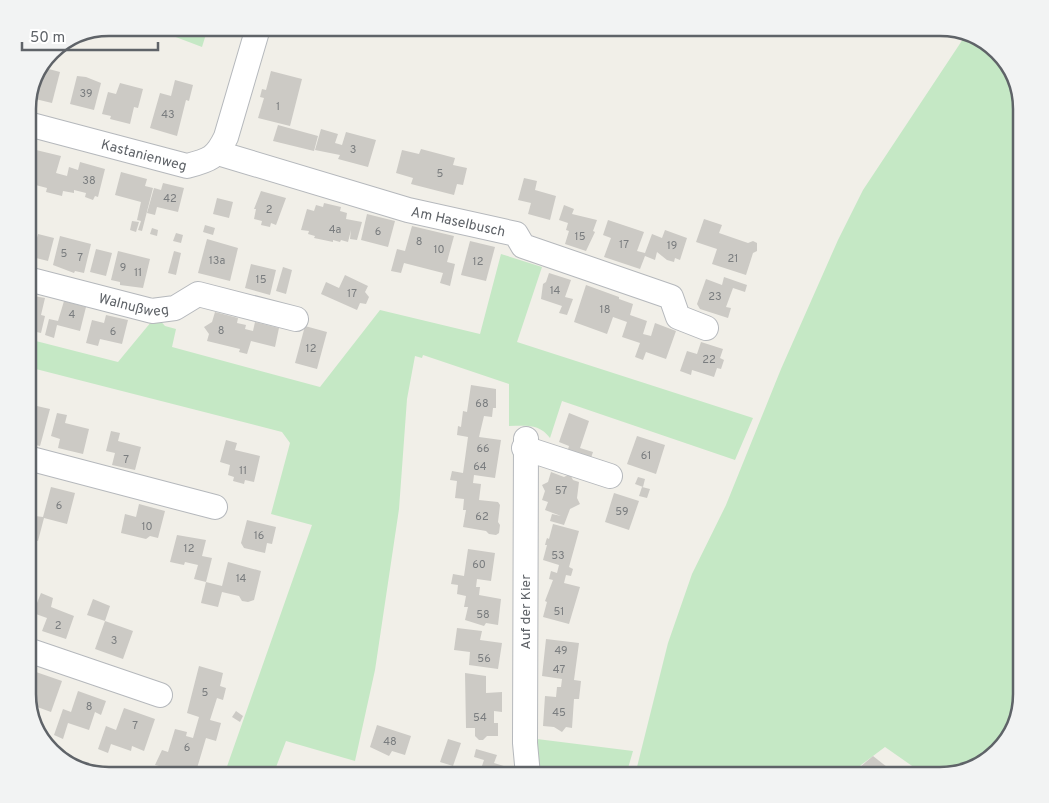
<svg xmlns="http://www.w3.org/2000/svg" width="1049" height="803" font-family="Overpass,sans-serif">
<rect width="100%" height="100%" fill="#f1efe8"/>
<!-- green -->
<g fill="#c5e8c5">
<path d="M 152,28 L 208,28 L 202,47 Z"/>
<path d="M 965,36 L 990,45 L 1013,73 L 1021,109 L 1021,694 L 1004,744 L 976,767 L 940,775 L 925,775 L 885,747 L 861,765 L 853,775 L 824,775 L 813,767 L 807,775 L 635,775 L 668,643 L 692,574 L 726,505 L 781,369 L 838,240 L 863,190 Z"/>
<path d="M 501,254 L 542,267 L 517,342 L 753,418 L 735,460 L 562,401 L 550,438 C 539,423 525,426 509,426 L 509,384 L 423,355 L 422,358 L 415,356 L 407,399 L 399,509 L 375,670 L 355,761 L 286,741 L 273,775 L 224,775 L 312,525 L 271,514 L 290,443 L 282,432 L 28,367 L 28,339 L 118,362 L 156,316 L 165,326 L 176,329 L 172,347 L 320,387 L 380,310 L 480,334 Z"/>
<path d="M 537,739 L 633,751 L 626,775 L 539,775 Z"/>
</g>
<!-- building -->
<g fill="#cccac5">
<path d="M 45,68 L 60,72 L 52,103 L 31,98 Z"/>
<path d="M 271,71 L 302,79 L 290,126 L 258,118 L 264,98 L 260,97 L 262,89 L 266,90 Z"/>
<path d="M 77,76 L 86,77 L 101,83 L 94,110 L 70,104 Z"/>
<path d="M 175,80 L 193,85 L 189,101 L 186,100 L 177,136 L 150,128 L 160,93 L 171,96 Z"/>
<path d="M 120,83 L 143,89 L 138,108 L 134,107 L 130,124 L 110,119 L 111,116 L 102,114 L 108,92 L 116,94 Z"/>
<path d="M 278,125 L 318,136 L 314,151 L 273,141 Z"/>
<path d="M 321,129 L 338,134 L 335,143 L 342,145 L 346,132 L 376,140 L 368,167 L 338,159 L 340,155 L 315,150 Z"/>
<path d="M 421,149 L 455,158 L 453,165 L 467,168 L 463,185 L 457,184 L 454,195 L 411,184 L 413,178 L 396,173 L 402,150 L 419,154 Z"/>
<path d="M 36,150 L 61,156 L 56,173 L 67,176 L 69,167 L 78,170 L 80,162 L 105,169 L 98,197 L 95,196 L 93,200 L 85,197 L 86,193 L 74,190 L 74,193 L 63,191 L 62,196 L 46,192 L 47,188 L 28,183 Z"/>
<path d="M 121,172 L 147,179 L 145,186 L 153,188 L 142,231 L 138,230 L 141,221 L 137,220 L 141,202 L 115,195 Z"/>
<path d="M 524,178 L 537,181 L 535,190 L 556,196 L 550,220 L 528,214 L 531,203 L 518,200 Z"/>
<path d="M 163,183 L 184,188 L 178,212 L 157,207 L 155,215 L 147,213 L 154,188 L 161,190 Z"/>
<path d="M 261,191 L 286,198 L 276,225 L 271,223 L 270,227 L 261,225 L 262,221 L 254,219 L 256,209 L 254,209 Z"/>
<path d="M 217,198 L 233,202 L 229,218 L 213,214 Z"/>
<path d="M 324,203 L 341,207 L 340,211 L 347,213 L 346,219 L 362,222 L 357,240 L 350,239 L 351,230 L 348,242 L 341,240 L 340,242 L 333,240 L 333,242 L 314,238 L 315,236 L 308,234 L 309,231 L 301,230 L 307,209 L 314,211 L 316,205 L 323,207 Z"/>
<path d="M 564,205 L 574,209 L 572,214 L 597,220 L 593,231 L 595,232 L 586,251 L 565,244 L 569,231 L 566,230 L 568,223 L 559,220 Z"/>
<path d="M 367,214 L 395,221 L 388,247 L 361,240 Z"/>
<path d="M 704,219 L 722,225 L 719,233 L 748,243 L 753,241 L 757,243 L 757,251 L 753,253 L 746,275 L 712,264 L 717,249 L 696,242 Z"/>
<path d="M 608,220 L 644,232 L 637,251 L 645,253 L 652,234 L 662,238 L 665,230 L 687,238 L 680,260 L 675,258 L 674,262 L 667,260 L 657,252 L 655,260 L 645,256 L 640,269 L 604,257 L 611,238 L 603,235 Z"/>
<path d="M 132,221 L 139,222 L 136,232 L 130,230 Z"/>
<path d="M 205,225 L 215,228 L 213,235 L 203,232 Z"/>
<path d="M 412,226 L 454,236 L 447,262 L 455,264 L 450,286 L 440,283 L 443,273 L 404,263 L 401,273 L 391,271 L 397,249 L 405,251 Z"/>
<path d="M 28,228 L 33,229 L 28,247 Z"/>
<path d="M 152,228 L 158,230 L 157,236 L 150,234 Z"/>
<path d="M 176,233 L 183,235 L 181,243 L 173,241 Z"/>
<path d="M 38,234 L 54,238 L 48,261 L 32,257 Z"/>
<path d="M 60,236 L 91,244 L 84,273 L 75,271 L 74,273 L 53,265 Z"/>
<path d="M 207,239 L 238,248 L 230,281 L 198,273 Z"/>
<path d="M 470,241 L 495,247 L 486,281 L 461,275 Z"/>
<path d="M 96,249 L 112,253 L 106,276 L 90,272 Z"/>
<path d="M 118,251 L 150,259 L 143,288 L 120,285 L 120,282 L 111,280 Z"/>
<path d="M 174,251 L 181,253 L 176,275 L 168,273 Z"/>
<path d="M 251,264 L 276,270 L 270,295 L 245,288 Z"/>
<path d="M 283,267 L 292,270 L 286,294 L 276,291 Z"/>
<path d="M 549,273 L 571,280 L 565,297 L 573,299 L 567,315 L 559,313 L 562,306 L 541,299 L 543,284 L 546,282 Z"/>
<path d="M 345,275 L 368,286 L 365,292 L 369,297 L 366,304 L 360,303 L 357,310 L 321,294 L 326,282 L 339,288 Z"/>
<path d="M 724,277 L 747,285 L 745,292 L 733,288 L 726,307 L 731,308 L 728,318 L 700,309 L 697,304 L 706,279 L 722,285 Z"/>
<path d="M 586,285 L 619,297 L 619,299 L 633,304 L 630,315 L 647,321 L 643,334 L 651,336 L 655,323 L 676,331 L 666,359 L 646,352 L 643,360 L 635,357 L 640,343 L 622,337 L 627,322 L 613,317 L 607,334 L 574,322 Z"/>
<path d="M 28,295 L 45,298 L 41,315 L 45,316 L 41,333 L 28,330 Z"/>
<path d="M 64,301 L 86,307 L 80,331 L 57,325 L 54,338 L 45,335 L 49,319 L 58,321 Z"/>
<path d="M 215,312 L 238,318 L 237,323 L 246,325 L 245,329 L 253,331 L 255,322 L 279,328 L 275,347 L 251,341 L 247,354 L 239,352 L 240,349 L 207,341 L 209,334 L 204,327 L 212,322 Z"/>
<path d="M 106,315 L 128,320 L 122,344 L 100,339 L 98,346 L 86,343 L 92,320 L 104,323 Z"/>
<path d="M 305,326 L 327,332 L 317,369 L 295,363 Z"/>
<path d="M 701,342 L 723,349 L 720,358 L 724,360 L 721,369 L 717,368 L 714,377 L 692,370 L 691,375 L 680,371 L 687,351 L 697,354 Z"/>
<path d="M 471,385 L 496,389 L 496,408 L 493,408 L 492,417 L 484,416 L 479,437 L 501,440 L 495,478 L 474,475 L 473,483 L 481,484 L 479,500 L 498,502 L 500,505 L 498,522 L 500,525 L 499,533 L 496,535 L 489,534 L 486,531 L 463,527 L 466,510 L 463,510 L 464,499 L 455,498 L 457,481 L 450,480 L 452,471 L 463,473 L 468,437 L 457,435 L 458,426 L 461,427 L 463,411 L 467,412 Z"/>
<path d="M 28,404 L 50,409 L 40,446 L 28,443 Z"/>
<path d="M 57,413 L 67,415 L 65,423 L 89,429 L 83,454 L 58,448 L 60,439 L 51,436 Z"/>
<path d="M 569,413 L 589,421 L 580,448 L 593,452 L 589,464 L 566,456 L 569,446 L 559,442 Z"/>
<path d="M 111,431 L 120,433 L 118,441 L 141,447 L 135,470 L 112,465 L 115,453 L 106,451 Z"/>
<path d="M 637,436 L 665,445 L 656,474 L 627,464 Z"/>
<path d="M 226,440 L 237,443 L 235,450 L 260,456 L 254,482 L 245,480 L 244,484 L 233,481 L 234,477 L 228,475 L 230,465 L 220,462 Z"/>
<path d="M 551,472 L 564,477 L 570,474 L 573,480 L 579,482 L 577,498 L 580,504 L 570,509 L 564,525 L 550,521 L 552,514 L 561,516 L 545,510 L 548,502 L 542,500 L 545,491 L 542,485 L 548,482 Z"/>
<path d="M 28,475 L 36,478 L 30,502 L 28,502 Z"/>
<path d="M 638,477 L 645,479 L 643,487 L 635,484 Z"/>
<path d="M 51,487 L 75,493 L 67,524 L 44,518 L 38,541 L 29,539 L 35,516 L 43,517 Z"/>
<path d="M 642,487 L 650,489 L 647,498 L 639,496 Z"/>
<path d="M 614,493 L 639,501 L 629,530 L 605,522 Z"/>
<path d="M 139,504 L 165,511 L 158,538 L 150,536 L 146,539 L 121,533 L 125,514 L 136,517 Z"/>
<path d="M 247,520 L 276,527 L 272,544 L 267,543 L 265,553 L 244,548 L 241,543 Z"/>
<path d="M 553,524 L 579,531 L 569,567 L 573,569 L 571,576 L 566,575 L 564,583 L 580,587 L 569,624 L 543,617 L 547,602 L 545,601 L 553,580 L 549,579 L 551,571 L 557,573 L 559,565 L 543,560 L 547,545 L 545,545 L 546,541 L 547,538 L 549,539 Z"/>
<path d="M 177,535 L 206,540 L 202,556 L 212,558 L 206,582 L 222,586 L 228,562 L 261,571 L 254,600 L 248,602 L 242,601 L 239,596 L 222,592 L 218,607 L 201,603 L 206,582 L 194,579 L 198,565 L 185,562 L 184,565 L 170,562 Z"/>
<path d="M 468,549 L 495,553 L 491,581 L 477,579 L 476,587 L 480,587 L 479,595 L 501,599 L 498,625 L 486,623 L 484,626 L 465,620 L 468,607 L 464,607 L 466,596 L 457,594 L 458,585 L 451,584 L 453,574 L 464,576 Z"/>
<path d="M 41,593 L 53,598 L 51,607 L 74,616 L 66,639 L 42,631 L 47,618 L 33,613 Z"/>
<path d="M 93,599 L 110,606 L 105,621 L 87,615 Z"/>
<path d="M 105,621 L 133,631 L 123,659 L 95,649 Z"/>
<path d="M 457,628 L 482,631 L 480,640 L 502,643 L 498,669 L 469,665 L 470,652 L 454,650 Z"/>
<path d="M 546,639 L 579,643 L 574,680 L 581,681 L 579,699 L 574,699 L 572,728 L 566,727 L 562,732 L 554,727 L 543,726 L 545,696 L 556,697 L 557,687 L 561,687 L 562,679 L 542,676 Z"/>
<path d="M 199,666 L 223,673 L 220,686 L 226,688 L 223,700 L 217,698 L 210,720 L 221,723 L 216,741 L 206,738 L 195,775 L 155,765 L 162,750 L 168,752 L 175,729 L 187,732 L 186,736 L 193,738 L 199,717 L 187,713 Z"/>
<path d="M 36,672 L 62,681 L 51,712 L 29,704 L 28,695 Z"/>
<path d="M 465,673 L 486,676 L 486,693 L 502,692 L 502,712 L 494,711 L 494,723 L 498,723 L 498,736 L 487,736 L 483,740 L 479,740 L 475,736 L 475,728 L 466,728 Z"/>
<path d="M 78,691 L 106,701 L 101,715 L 95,712 L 89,730 L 68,723 L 63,739 L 54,735 L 63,709 L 71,712 Z"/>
<path d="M 124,708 L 155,719 L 144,751 L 132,746 L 131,751 L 111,744 L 108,753 L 98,749 L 106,726 L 116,730 Z"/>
<path d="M 236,711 L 243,716 L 240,722 L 232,717 Z"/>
<path d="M 377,725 L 411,736 L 405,755 L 392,751 L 389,756 L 370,747 Z"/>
<path d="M 448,739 L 461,743 L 453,766 L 440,762 Z"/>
<path d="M 476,749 L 497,755 L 494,763 L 507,767 L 505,775 L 479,775 L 484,760 L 474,757 Z"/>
<path d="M 873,756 L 887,767 L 880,775 L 871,775 L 860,767 Z"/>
</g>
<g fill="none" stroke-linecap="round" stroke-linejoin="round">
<defs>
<g id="minor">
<path id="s1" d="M 28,125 L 32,125 L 187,166 C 210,160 216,158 226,137 L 258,28"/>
<path id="s2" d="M 218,153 L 408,210 L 516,234 L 523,246 L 671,297 L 678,317 L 706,328"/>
<path id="s3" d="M 28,279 L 152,311 L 175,308 L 198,294 L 296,319"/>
<path d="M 526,439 L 525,743 L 528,775"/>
<path d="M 524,448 L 610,476"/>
<path d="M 28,458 L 215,507"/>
<path d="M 28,650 L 160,695"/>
</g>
</defs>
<!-- minor casing -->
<use href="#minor" stroke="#b5b8bc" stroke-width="26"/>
<!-- minor -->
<use href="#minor" stroke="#fff" stroke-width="24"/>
</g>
<g text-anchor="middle" stroke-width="5" stroke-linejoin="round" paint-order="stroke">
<!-- number labels -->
<g font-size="11" fill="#7a7d7f">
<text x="86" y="97">39</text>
<text x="278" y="110">1</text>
<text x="168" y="118">43</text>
<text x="353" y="153">3</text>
<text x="440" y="177">5</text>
<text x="89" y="184">38</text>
<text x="170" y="202">42</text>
<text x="269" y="213">2</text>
<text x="335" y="233">4a</text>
<text x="378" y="235">6</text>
<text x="580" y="240">15</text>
<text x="419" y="245">8</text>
<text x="624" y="248">17</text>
<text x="672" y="249">19</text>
<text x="439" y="253">10</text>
<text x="64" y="257">5</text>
<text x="80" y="261">7</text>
<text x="733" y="262">21</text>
<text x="217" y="264">13a</text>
<text x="478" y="265">12</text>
<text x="123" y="271">9</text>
<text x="138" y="276">11</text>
<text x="261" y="283">15</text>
<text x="555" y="294">14</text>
<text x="352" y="297">17</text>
<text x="715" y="300">23</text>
<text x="605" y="313">18</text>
<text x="72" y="318">4</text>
<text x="221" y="334">8</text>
<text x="113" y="335">6</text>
<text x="311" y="352">12</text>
<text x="709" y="363">22</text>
<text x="482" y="407">68</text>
<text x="483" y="452">66</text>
<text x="646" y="459">61</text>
<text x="126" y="463">7</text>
<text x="480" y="470">64</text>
<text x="243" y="474">11</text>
<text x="561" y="494">57</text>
<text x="59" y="509">6</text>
<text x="622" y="515">59</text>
<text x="482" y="520">62</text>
<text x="147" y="530">10</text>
<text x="259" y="539">16</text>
<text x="189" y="552">12</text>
<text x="558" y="559">53</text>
<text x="479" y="568">60</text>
<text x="241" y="582">14</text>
<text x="559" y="615">51</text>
<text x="483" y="618">58</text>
<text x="58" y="629">2</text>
<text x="114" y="644">3</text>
<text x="561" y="654">49</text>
<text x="484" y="662">56</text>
<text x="559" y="673">47</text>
<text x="205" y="696">5</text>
<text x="89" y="710">8</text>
<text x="559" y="716">45</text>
<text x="480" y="721">54</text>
<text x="135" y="729">7</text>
<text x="390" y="745">48</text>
<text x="187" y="751">6</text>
</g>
<!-- street labels -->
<g font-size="14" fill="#5f6368" stroke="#fff">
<text dy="5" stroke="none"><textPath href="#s1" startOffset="120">Kastanienweg</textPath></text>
<text dy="5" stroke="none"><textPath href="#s2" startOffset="250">Am Haselbusch</textPath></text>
<text dy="5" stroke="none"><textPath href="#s3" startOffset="109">Walnußweg</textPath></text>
<text transform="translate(525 612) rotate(-90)" y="5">Auf der Kier</text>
</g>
</g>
<!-- crop -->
<path d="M0 0H1049V803H0ZM109 36H940A73 73 0 0 1 1013 109V694A73 73 0 0 1 940 767H109A73 73 0 0 1 36 694V109A73 73 0 0 1 109 36Z" fill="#f2f3f3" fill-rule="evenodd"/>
<path fill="none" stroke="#5f6368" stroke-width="2.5" d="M109 36H940A73 73 0 0 1 1013 109V694A73 73 0 0 1 940 767H109A73 73 0 0 1 36 694V109A73 73 0 0 1 109 36Z"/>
<!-- scale -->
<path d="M22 42v8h136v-8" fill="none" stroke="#5f6368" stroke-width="2.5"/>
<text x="30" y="42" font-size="15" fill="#5f6368" stroke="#ffffff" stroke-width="4" paint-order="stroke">50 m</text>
</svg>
